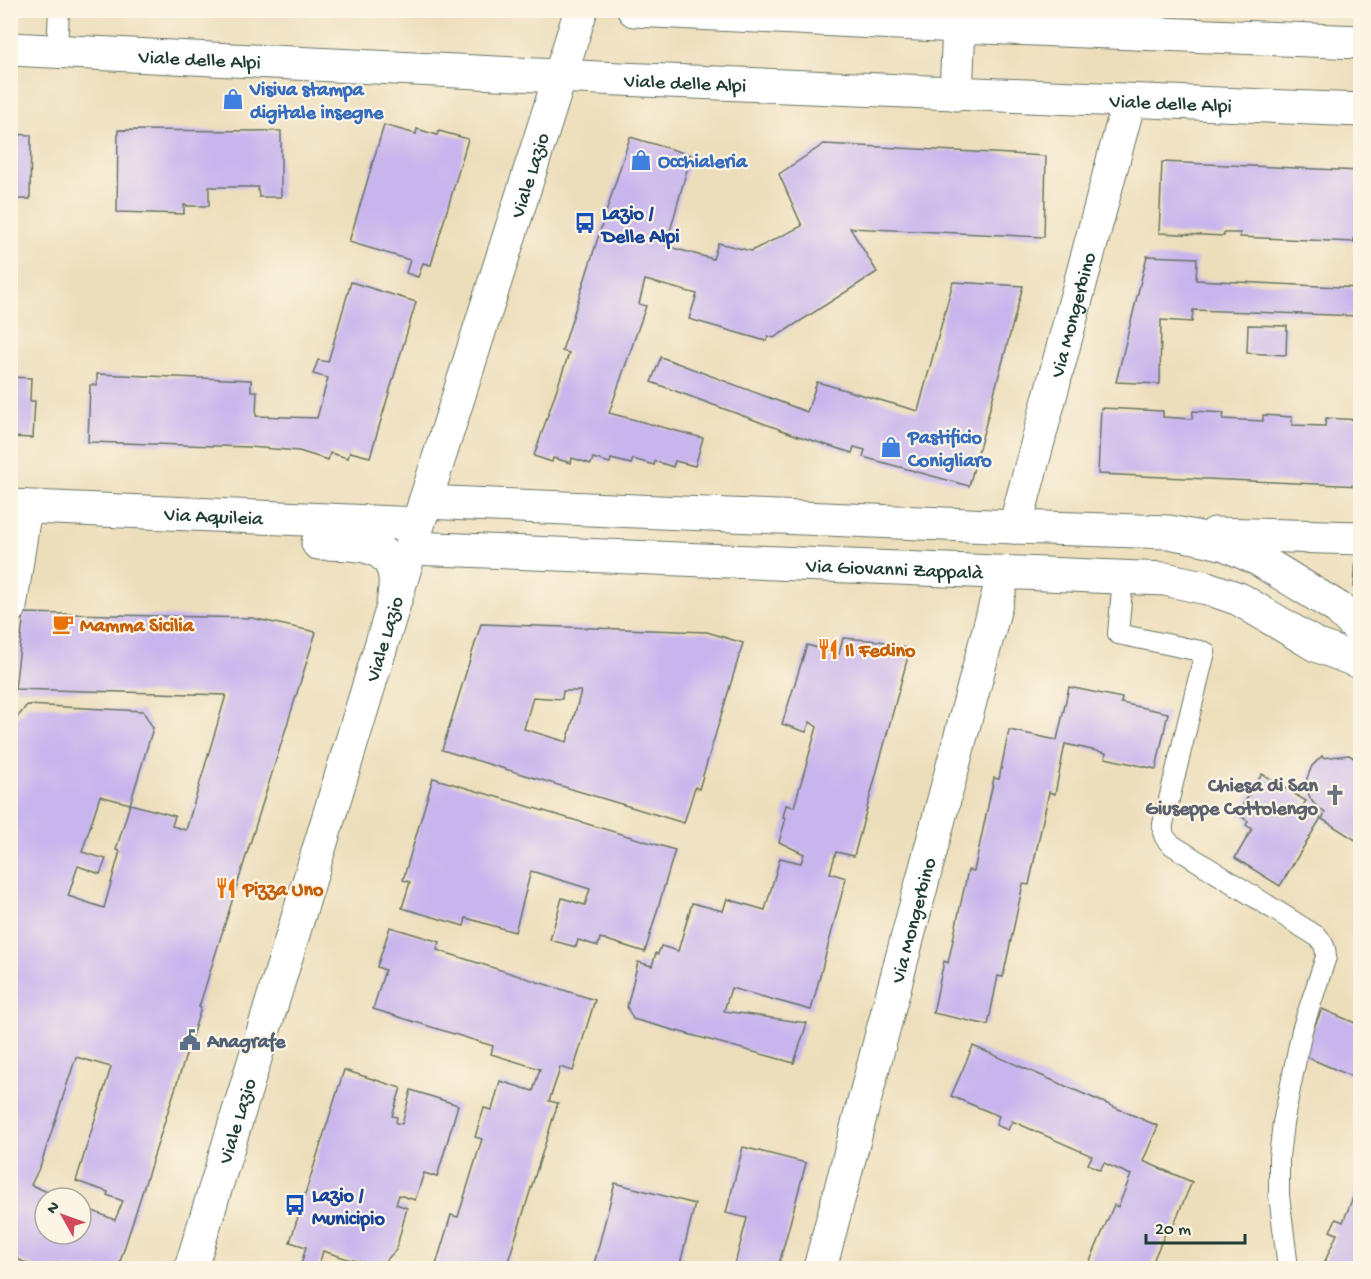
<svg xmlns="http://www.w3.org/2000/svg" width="1371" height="1279" font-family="'Gochi Hand',sans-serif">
<rect width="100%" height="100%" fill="#fcf5e5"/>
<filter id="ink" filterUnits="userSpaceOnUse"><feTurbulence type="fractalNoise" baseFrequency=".0167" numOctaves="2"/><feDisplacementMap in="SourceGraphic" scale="12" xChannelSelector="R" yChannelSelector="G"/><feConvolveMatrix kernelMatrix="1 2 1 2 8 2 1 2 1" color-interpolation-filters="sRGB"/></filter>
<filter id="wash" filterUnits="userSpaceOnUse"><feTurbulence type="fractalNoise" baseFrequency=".008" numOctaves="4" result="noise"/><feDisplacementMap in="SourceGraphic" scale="24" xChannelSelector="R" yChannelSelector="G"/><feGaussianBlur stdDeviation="1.35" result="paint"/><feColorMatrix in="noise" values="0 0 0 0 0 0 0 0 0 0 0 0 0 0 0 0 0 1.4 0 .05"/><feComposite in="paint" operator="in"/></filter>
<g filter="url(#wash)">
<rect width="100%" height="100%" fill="#eddebb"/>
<g id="blocks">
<!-- building -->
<g fill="#c8b5ed" fill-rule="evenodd">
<path d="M 384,125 L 416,134 L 417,129 L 437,135 L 439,131 L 468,139 L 431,265 L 423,263 L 418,277 L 406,273 L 410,260 L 349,242 Z"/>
<path d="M 118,130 L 281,131 L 281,197 L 259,197 L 258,187 L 209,187 L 209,206 L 187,206 L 187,205 L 184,205 L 184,214 L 117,212 Z"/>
<path d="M 10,134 L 31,135 L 30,199 L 10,199 Z"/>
<path d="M 630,137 L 691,155 L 666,246 L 713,259 L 718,243 L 751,251 L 802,226 L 779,174 L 824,144 L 1046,156 L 1044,237 L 850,228 L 877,272 L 774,338 L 768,336 L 766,341 L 689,319 L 697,294 L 645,280 L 639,304 L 646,306 L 609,413 L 703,438 L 695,466 L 675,461 L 673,467 L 655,461 L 654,465 L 633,459 L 631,464 L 611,459 L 610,463 L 593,458 L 591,464 L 572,458 L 571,463 L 553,458 L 552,462 L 534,456 L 569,353 L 562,351 Z"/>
<path d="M 1162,162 L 1360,171 L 1360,238 L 1354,238 L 1354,242 L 1240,237 L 1240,233 L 1224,233 L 1224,236 L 1159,233 Z"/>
<path d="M 1147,256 L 1197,258 L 1196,280 L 1360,288 L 1360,316 L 1193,310 L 1192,322 L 1161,320 L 1160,384 L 1116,382 Z"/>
<path d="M 351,282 L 416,302 L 370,457 L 350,452 L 348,458 L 330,453 L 328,460 L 299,451 L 249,447 L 88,442 L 90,385 L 97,385 L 97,374 L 251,380 L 251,391 L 257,391 L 256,416 L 317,418 L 328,378 L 313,374 L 318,360 L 328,362 Z"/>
<path d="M 953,282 L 1023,286 L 969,486 L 863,457 L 865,450 L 854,447 L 852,453 L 798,436 L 651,382 L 661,357 L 807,412 L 817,382 L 918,411 Z"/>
<path d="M 1248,325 L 1287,326 L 1286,355 L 1247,353 Z"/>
<path d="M 10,377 L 31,378 L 30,401 L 35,401 L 33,438 L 10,437 Z"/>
<path d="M 1101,408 L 1163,411 L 1163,417 L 1192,419 L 1193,411 L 1224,413 L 1223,419 L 1263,421 L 1263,415 L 1292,417 L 1292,425 L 1325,426 L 1326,418 L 1360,420 L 1360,486 L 1098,474 Z"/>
<path d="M 1356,557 L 1360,557 L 1360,587 L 1354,587 Z"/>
<path d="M 24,613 L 252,618 L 316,632 L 199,1007 L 201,1008 L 118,1268 L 37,1268 L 10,1256 L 10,727 L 27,705 L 143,711 L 153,728 L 130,804 L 175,816 L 172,826 L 186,830 L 226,695 L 15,689 ZM 100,796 L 130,804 L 116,850 L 120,851 L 104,908 L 68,896 L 78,866 L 100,874 L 106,859 L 82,852 ZM 76,1057 L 111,1067 L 76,1181 L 108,1192 L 107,1195 L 123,1201 L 115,1220 L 81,1206 L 81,1234 L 45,1234 L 45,1198 L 62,1198 L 31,1185 L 41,1164 Z"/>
<path d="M 481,624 L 707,632 L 743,643 L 699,789 L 695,787 L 684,823 L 442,750 ZM 563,691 L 581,691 L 567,742 L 524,729 L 533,697 L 562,699 Z"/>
<path d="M 843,638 L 880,641 L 910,649 L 854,856 L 836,852 L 830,873 L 846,878 L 811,1010 L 731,988 L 724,1011 L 807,1023 L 794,1063 L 633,1019 L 627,1007 L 638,962 L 652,966 L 656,953 L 658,954 L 661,946 L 678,951 L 692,903 L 723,911 L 727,899 L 765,910 L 780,858 L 801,863 L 804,854 L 779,842 L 786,818 L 783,817 L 786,805 L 794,807 L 817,727 L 810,722 L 806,732 L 782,724 L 807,645 L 839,654 Z"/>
<path d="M 1069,687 L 1122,698 L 1121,703 L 1168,713 L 1156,769 L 1105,758 L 1106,753 L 1065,744 L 1055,794 L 1049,792 L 1029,885 L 1023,884 L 1003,977 L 998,976 L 988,1025 L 933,1013 L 944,961 L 948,963 L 968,870 L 974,871 L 994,778 L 999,779 L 1009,730 L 1057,740 Z"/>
<path d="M 1360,754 L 1360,843 L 1322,819 L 1325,813 L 1314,804 L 1310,798 L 1308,792 L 1307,778 L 1312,766 L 1322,756 L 1323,758 L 1349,755 L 1357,760 Z"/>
<path d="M 1262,774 L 1306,801 L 1302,807 L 1321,818 L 1280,886 L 1235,858 L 1252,829 L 1246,825 L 1248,821 L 1237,814 Z"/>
<path d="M 433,778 L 675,850 L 645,952 L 600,938 L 598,946 L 578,940 L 576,947 L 550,940 L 562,898 L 585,905 L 590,889 L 531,871 L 515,932 L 466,918 L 464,926 L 402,908 L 410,882 L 403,880 Z"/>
<path d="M 390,927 L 440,942 L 437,950 L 595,1000 L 573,1071 L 560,1067 L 558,1075 L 549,1101 L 558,1103 L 556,1109 L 506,1268 L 435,1268 L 451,1215 L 458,1217 L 482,1139 L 475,1137 L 484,1108 L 492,1110 L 500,1081 L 533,1091 L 540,1069 L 491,1054 L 493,1046 L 373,1009 L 385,970 L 377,967 Z"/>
<path d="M 1322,1009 L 1360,1025 L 1360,1080 L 1302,1055 Z"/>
<path d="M 973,1046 L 1158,1126 L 1143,1161 L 1192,1182 L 1171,1231 L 1167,1229 L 1150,1268 L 1087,1268 L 1114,1205 L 1118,1207 L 1131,1175 L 1104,1163 L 1100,1170 L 1088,1164 L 1092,1156 L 1012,1121 L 1008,1130 L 996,1125 L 999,1116 L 951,1096 Z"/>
<path d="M 344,1070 L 401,1088 L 392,1116 L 397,1117 L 396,1123 L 402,1124 L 411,1090 L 458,1105 L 437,1177 L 424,1173 L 415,1200 L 399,1195 L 396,1204 L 407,1208 L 396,1250 L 381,1266 L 348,1259 L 323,1251 L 318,1268 L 300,1268 L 306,1247 L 290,1242 Z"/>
<path d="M 743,1147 L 806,1163 L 778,1268 L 734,1268 L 747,1218 L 726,1213 Z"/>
<path d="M 1360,1180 L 1360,1268 L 1322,1268 L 1337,1234 L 1330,1231 L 1336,1219 L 1343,1222 Z"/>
<path d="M 615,1183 L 695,1204 L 679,1268 L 593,1268 Z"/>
<path d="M 873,1264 L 887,1268 L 872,1268 Z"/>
</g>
</g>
</g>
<g filter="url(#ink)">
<use href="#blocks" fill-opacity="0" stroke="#677563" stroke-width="1.5"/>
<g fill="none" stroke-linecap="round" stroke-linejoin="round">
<defs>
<g id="service">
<path d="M 57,51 L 59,10"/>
<path d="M 1123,578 L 1118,634 L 1205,652 L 1163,824 C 1162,834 1164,838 1172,845 L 1318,937 C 1324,943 1326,948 1326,957 L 1302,1030 L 1283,1123 L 1279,1157 L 1279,1195 L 1288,1268"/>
</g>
<g id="minor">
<path d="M 634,10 L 959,26 L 1360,42"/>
<path id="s1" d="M 10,49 L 620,79 L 1360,110"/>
<path d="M 956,94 L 959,26"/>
<path d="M 425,502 L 1015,527 L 1169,532 L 1200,538 L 1225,544 L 1258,559 L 1338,608 L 1360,630"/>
<path id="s2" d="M 10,506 L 418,524"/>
<path id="s3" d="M 1015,527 L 1129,101"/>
<path d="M 1215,534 L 1360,538"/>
<path d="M 318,543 C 346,544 390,539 395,577 C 396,586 394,596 393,605"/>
<path id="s4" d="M 412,548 L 1165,579 L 1207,588 L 1239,599 L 1316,645 L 1360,662"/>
<path d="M 10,607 L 25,507"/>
<path id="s5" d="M 820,1268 L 1004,573"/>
</g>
<g id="tertiary">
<path id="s6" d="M 191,1268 L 425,502 L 581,10"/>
</g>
</defs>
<!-- service casing -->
<use href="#service" stroke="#677563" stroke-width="22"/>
<!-- minor casing -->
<use href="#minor" stroke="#677563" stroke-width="35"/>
<!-- tertiary casing -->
<use href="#tertiary" stroke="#677563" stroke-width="35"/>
<!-- service -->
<use href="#service" stroke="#fff" stroke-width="20"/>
<!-- minor -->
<use href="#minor" stroke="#fff" stroke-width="33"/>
<!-- tertiary -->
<use href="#tertiary" stroke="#fff" stroke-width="33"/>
</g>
</g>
<!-- icons -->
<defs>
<symbol id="shop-bare" viewBox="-9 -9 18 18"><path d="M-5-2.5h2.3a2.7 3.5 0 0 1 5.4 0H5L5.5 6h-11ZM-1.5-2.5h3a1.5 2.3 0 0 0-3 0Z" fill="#3f7fe0" stroke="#fcf5e5" stroke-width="2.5" paint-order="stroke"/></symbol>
<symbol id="bus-bare" viewBox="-9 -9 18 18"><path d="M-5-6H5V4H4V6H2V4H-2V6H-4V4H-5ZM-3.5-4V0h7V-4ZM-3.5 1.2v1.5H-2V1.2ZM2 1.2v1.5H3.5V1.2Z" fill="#1a4fb4" stroke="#fcf5e5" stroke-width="2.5" paint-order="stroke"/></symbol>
<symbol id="cafe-bare" viewBox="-9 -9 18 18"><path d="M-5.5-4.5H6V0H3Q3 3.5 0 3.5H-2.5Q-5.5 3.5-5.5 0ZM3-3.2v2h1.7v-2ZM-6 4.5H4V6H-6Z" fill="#e8710a" stroke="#fcf5e5" stroke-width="2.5" paint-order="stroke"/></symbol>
<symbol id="restaurant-bare" viewBox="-9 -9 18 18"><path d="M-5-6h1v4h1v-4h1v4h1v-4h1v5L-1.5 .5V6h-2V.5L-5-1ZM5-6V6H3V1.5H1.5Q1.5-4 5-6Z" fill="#e8710a" stroke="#fcf5e5" stroke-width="2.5" paint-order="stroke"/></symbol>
<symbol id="church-bare" viewBox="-9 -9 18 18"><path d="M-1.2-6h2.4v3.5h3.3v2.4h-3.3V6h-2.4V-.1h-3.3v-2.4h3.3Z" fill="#6b7280" stroke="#fcf5e5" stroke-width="2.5" paint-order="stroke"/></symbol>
<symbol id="civic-bare" viewBox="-9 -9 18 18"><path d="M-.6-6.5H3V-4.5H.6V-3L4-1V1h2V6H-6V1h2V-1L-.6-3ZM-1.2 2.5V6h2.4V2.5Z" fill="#5c6f8a" stroke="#fcf5e5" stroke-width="2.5" paint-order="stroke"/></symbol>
</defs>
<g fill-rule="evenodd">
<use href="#shop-bare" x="218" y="84" width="30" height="30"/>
<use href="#shop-bare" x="626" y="145" width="30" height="30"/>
<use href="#bus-bare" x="570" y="208" width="30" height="30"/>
<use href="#shop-bare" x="876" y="432" width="30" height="30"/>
<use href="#cafe-bare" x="48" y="609" width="30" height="30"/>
<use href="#restaurant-bare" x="813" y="634" width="30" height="30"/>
<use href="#church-bare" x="1320" y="780" width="30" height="30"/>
<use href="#restaurant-bare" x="211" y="873" width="30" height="30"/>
<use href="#civic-bare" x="175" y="1025" width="30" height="30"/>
<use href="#bus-bare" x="280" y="1190" width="30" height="30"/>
</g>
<g text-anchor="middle" stroke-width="4.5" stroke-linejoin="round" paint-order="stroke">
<!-- street labels -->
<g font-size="20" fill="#1f3d34" stroke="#fcf5e5">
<text dy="7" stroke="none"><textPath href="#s1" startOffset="190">Viale delle Alpi</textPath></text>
<text dy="7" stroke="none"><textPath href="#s1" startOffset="676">Viale delle Alpi</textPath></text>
<text dy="7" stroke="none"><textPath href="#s1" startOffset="1162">Viale delle Alpi</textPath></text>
<text dy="7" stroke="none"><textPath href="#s6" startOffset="1144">Viale Lazio</textPath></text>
<text dy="7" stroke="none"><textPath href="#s3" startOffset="220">Via Mongerbino</textPath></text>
<text dy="7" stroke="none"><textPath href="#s2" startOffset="204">Via Aquileia</textPath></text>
<text dy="7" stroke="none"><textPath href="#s4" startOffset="483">Via Giovanni Zappalà</textPath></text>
<text dy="7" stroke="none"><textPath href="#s6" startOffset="658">Viale Lazio</textPath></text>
<text dy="7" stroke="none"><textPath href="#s5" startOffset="360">Via Mongerbino</textPath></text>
<text dy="7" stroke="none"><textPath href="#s6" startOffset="154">Viale Lazio</textPath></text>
</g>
<!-- shop labels -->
<g font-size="20" font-weight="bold" fill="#366cbe" stroke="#fcf5e5" text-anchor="start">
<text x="250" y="95">Visiva stampa<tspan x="250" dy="23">digitale insegne</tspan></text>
<text x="658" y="167">Occhialeria</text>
<text x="908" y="443">Pastificio<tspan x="908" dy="23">Conigliaro</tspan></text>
</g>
<!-- transit labels -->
<g font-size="20" font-weight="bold" fill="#164399" stroke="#fcf5e5" text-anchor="start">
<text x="602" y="219">Lazio /<tspan x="602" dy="23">Delle Alpi</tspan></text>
<text x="312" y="1201">Lazio /<tspan x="312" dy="23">Municipio</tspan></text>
</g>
<!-- food labels -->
<g font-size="20" font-weight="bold" fill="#c56008" stroke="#fcf5e5" text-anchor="start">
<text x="80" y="631">Mamma Sicilia</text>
<text x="845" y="656">Il Fedino</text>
<text x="243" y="895">Pizza Uno</text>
</g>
<!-- worship labels -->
<g font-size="20" font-weight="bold" fill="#5b616d" stroke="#fcf5e5" text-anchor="end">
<text x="1318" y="791">Chiesa di San<tspan x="1318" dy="23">Giuseppe Cottolengo</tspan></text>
</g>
<!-- service labels -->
<g font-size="20" font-weight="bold" fill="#4e5e75" stroke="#fcf5e5" text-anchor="start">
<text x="207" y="1047">Anagrafe</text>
</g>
</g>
<!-- margin -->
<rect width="1371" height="1279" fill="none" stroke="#fcf5e5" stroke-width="36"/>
<!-- north arrow -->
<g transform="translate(63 1216) rotate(310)"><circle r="28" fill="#fcf5e5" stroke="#a4ab9e" stroke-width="1.5"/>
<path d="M0-4.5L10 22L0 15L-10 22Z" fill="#d1495b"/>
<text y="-9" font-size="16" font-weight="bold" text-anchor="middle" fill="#1f3d34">N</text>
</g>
<!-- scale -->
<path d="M1146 1234v9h99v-9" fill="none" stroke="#1f3d34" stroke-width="3"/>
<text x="1155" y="1234" font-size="18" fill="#1f3d34" stroke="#fcf5e5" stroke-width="4.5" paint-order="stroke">20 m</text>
</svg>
